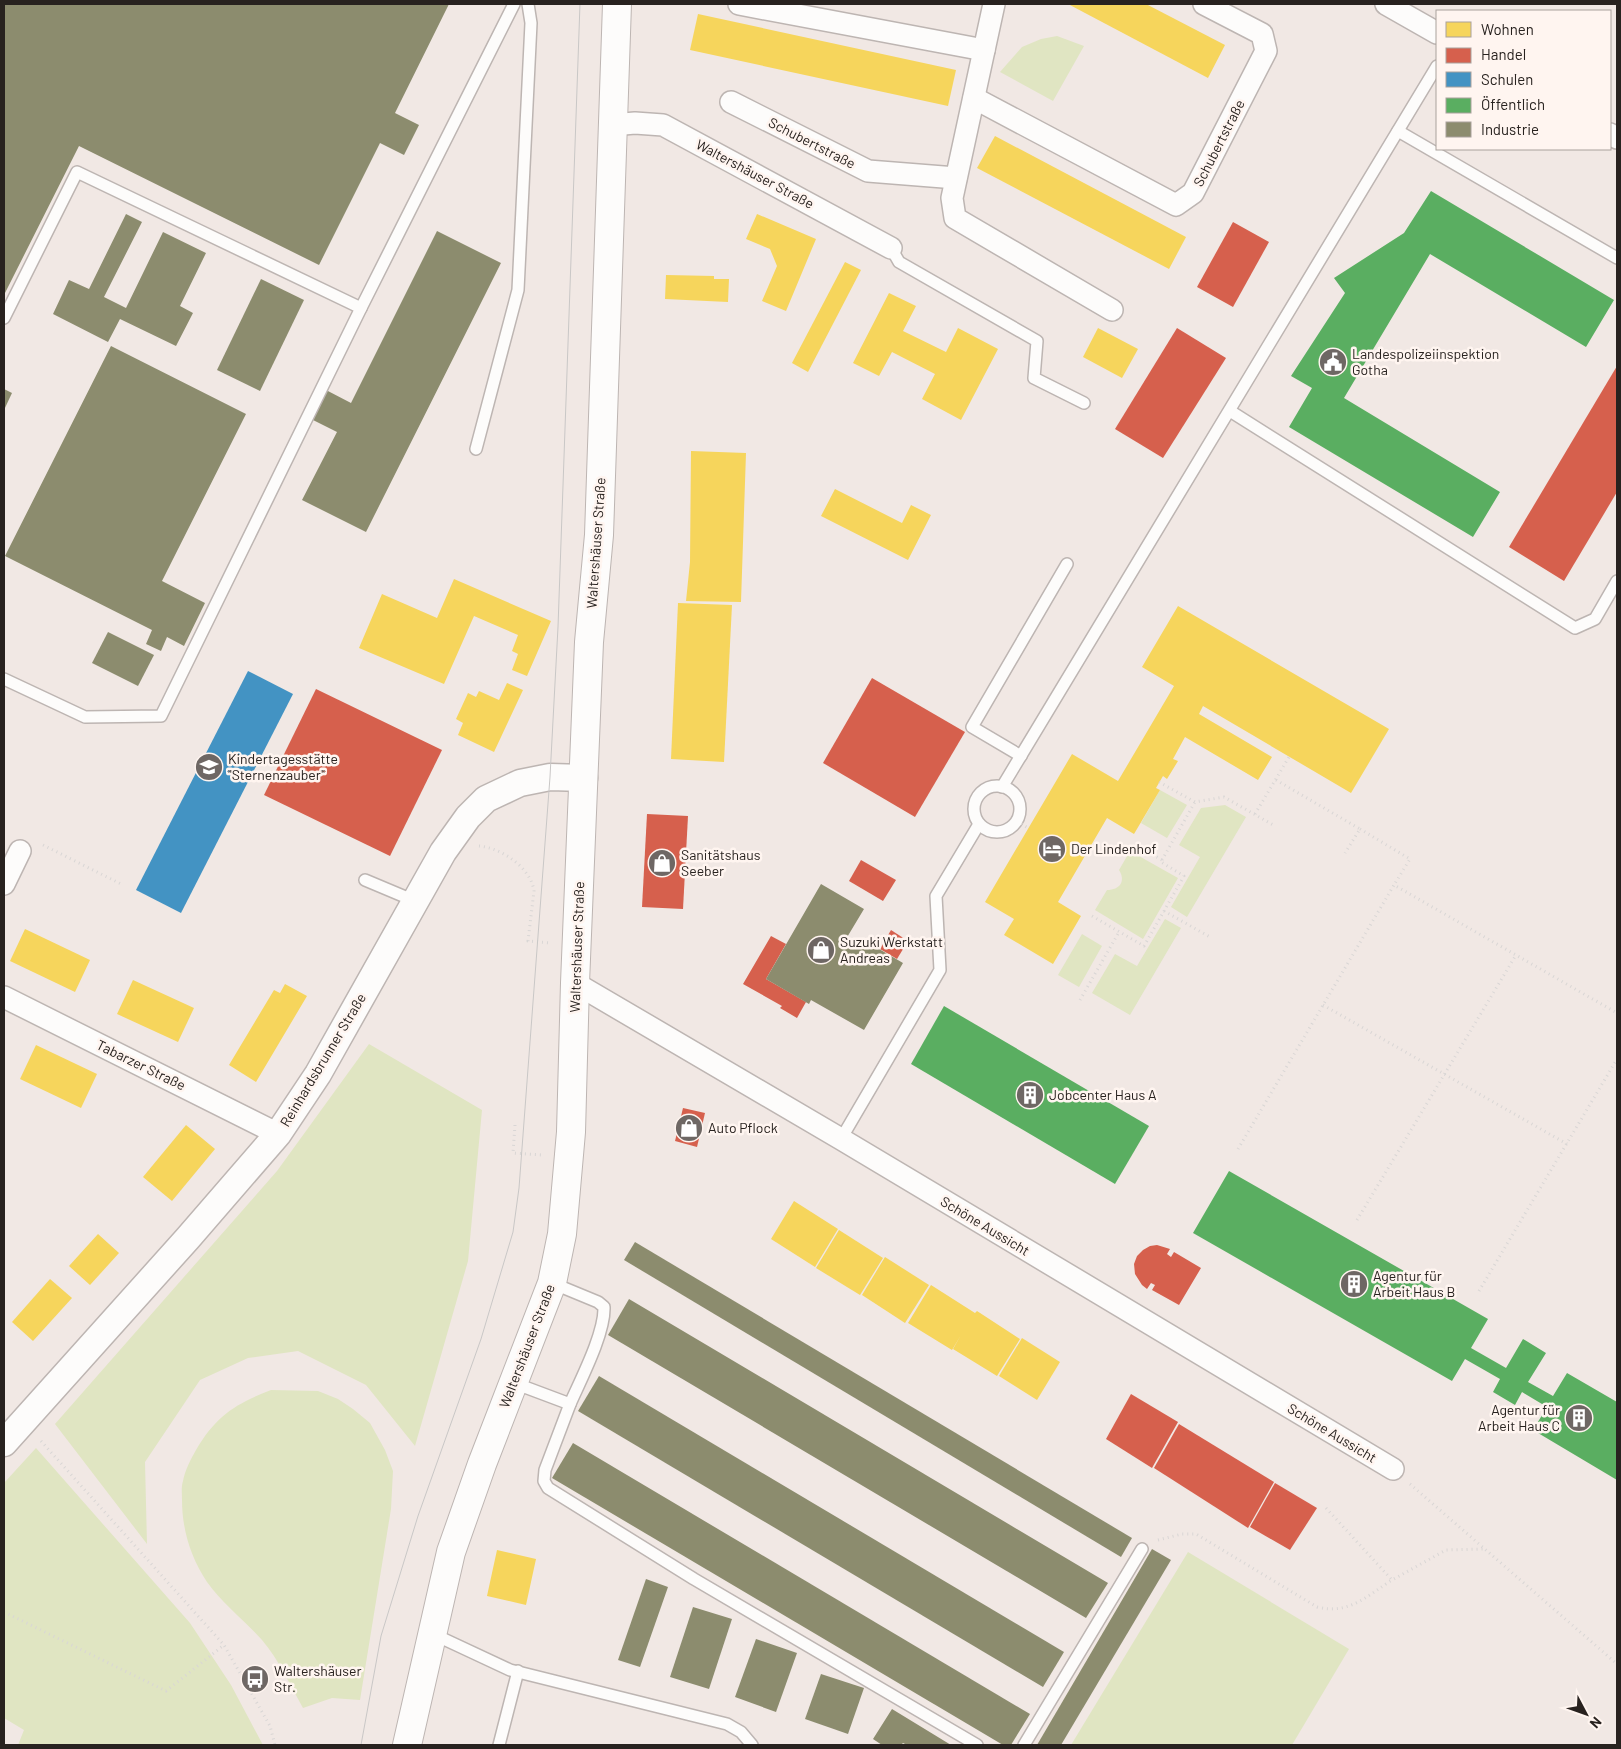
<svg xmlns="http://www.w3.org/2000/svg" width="1621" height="1749" font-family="Barlow,sans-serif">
<rect width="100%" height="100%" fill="#f1e8e4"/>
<!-- green -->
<g fill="#e0e5c2">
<path d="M 1057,36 L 1084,46 L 1053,101 L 1000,72 L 1022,47 L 1041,39 Z"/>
<path d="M 1160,790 L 1187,805 L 1167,838 L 1141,823 Z"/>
<path d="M 1225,805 L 1246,817 L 1187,917 L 1171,907 L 1200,857 L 1179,845 L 1201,808 Z"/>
<path d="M 1130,851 L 1178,878 L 1143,939 L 1095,910 L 1107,890 C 1120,890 1126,881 1119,870 Z"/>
<path d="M 1165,919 L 1181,928 L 1130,1015 L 1092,993 L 1115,954 L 1137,966 Z"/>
<path d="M 1082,934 L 1102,946 L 1079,987 L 1058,975 Z"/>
<path d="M 369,1044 L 482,1110 L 468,1261 L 415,1446 L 366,1385 L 298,1351 L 248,1358 L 200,1380 L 145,1462 L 147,1544 L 55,1424 L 277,1171 Z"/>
<path d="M 271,1390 L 318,1391 L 338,1399 L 353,1409 L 370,1423 L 385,1450 L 393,1471 L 391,1509 L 360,1700 L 332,1698 L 303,1708 C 290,1685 279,1660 262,1640 C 244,1620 223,1604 207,1582 C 191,1558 182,1530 182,1500 C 182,1494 181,1487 183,1481 C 185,1470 191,1459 196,1450 C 216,1416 235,1404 271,1390 Z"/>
<path d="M 36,1448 L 190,1623 L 231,1685 L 263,1745 L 18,1745 L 24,1730 L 4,1718 L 4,1483 Z"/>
<path d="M 1188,1552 L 1349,1649 L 1292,1745 L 1071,1745 Z"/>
</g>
<!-- homes -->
<g fill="#f6d55c">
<path d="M 1068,4 L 1146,4 L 1225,45 L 1208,78 Z"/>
<path d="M 698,14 L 956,70 L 948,106 L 690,50 Z"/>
<path d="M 995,136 L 1186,237 L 1169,269 L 977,168 Z"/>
<path d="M 757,214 L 816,239 L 786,311 L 762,301 L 777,266 L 770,249 L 746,239 Z"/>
<path d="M 845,262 L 861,270 L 808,372 L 792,363 Z"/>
<path d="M 666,275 L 714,276 L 714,279 L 729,279 L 728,302 L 665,299 Z"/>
<path d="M 889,293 L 916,306 L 903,331 L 946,352 L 958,328 L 998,349 L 961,420 L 922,399 L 935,374 L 892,352 L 879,376 L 853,363 Z"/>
<path d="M 1098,328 L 1138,349 L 1122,378 L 1083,357 Z"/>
<path d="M 691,451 L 746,453 L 741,602 L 686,601 L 690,562 Z"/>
<path d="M 835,489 L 902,523 L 911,505 L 931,515 L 908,560 L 821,516 Z"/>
<path d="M 454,579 L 551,621 L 527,676 L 512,670 L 518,654 L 512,651 L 518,635 L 474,616 L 444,684 L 359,648 L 382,594 L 437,618 Z"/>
<path d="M 678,603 L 732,605 L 724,762 L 671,759 Z"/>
<path d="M 1178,606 L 1389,729 L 1351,793 L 1203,706 L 1199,714 L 1272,757 L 1258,780 L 1185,737 L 1173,759 L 1178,761 L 1167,779 L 1163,776 L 1156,788 L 1160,790 L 1134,834 L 1107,818 L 1058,902 L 1081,916 L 1053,964 L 1004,935 L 1014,919 L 985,902 L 1072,754 L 1118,781 L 1174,686 L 1142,667 Z"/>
<path d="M 507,683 L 523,690 L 494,752 L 458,735 L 463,723 L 456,719 L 468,693 L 476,697 L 479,691 L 499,700 Z"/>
<path d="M 25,929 L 90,960 L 75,992 L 10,961 Z"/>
<path d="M 133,980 L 194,1008 L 178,1042 L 117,1014 Z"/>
<path d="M 285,984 L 307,996 L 256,1082 L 229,1065 L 274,990 L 280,993 Z"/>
<path d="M 36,1045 L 97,1074 L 81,1108 L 20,1079 Z"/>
<path d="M 186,1125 L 215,1149 L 172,1201 L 143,1177 Z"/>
<path d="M 794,1201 L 838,1229 L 815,1267 L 771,1239 Z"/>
<path d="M 839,1230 L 883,1258 L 860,1295 L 816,1268 Z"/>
<path d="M 98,1234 L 119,1253 L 90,1285 L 69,1266 Z"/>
<path d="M 885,1257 L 929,1285 L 905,1323 L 862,1295 Z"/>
<path d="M 50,1279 L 72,1298 L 33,1341 L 12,1322 Z"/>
<path d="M 931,1285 L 975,1313 L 977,1311 L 1020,1339 L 997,1376 L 953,1349 L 961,1335 L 952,1350 L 908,1323 Z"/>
<path d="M 1022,1338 L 1060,1362 L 1037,1400 L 999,1376 Z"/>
<path d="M 497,1550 L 536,1559 L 526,1605 L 487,1596 Z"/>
</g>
<!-- shops -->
<g fill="#d6604d">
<path d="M 1233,222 L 1269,242 L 1233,307 L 1197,287 Z"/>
<path d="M 1177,328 L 1226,358 L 1163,458 L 1115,429 Z"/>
<path d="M 1617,366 L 1617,492 L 1564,581 L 1509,547 Z"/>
<path d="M 872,678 L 965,732 L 915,817 L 823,763 Z"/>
<path d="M 316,689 L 442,750 L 390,856 L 264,795 Z"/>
<path d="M 647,814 L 688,816 L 683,909 L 642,907 Z"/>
<path d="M 861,860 L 896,880 L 883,901 L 849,881 Z"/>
<path d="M 891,930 L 908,941 L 897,959 L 880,949 Z"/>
<path d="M 771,936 L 786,944 L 766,979 L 806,1002 L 797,1018 L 780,1008 L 782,1006 L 743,984 Z"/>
<path d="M 683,1108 L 705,1113 L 697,1147 L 675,1141 Z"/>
<path d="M 1157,1245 L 1170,1249 L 1167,1254 L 1171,1257 L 1174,1252 L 1201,1268 L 1179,1305 L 1152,1290 L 1155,1285 L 1151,1283 L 1147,1289 L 1142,1285 L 1135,1274 L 1134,1264 L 1137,1256 L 1143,1250 L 1150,1246 Z"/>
<path d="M 1131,1394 L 1178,1422 L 1152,1468 L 1106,1439 Z"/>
<path d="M 1179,1424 L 1274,1482 L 1248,1528 L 1154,1468 Z"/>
<path d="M 1275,1483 L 1317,1508 L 1290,1550 L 1250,1527 Z"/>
</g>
<!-- schools -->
<path fill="#4393c3" d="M 248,671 L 293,694 L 181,913 L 136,890 Z"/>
<!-- public -->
<g fill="#5aae61">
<path d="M 1431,191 L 1614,300 L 1586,347 L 1430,254 L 1344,398 L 1500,492 L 1473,537 L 1289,427 L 1312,388 L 1291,376 L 1345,293 L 1334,278 L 1404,233 Z"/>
<path d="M 944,1006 L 1149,1126 L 1115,1184 L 911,1064 Z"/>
<path d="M 1229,1171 L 1488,1319 L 1471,1348 L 1506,1368 L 1523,1339 L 1546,1353 L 1528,1382 L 1553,1396 L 1567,1373 L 1617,1402 L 1617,1480 L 1533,1430 L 1547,1407 L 1522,1392 L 1515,1405 L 1493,1392 L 1500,1379 L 1465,1359 L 1452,1381 L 1193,1233 Z"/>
</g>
<!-- industry -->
<g fill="#8c8c6e">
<path d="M 4,4 L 449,4 L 395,113 L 419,125 L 404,155 L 380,143 L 319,265 L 79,146 L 4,295 Z"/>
<path d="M 126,214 L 142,222 L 104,297 L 126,308 L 163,232 L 206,253 L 180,306 L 193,313 L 176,346 L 120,319 L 108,342 L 53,314 L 69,280 L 89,289 Z"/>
<path d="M 437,231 L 501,263 L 366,532 L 302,500 L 337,432 L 311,419 L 326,390 L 351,403 Z"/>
<path d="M 261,279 L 304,300 L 260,391 L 217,370 Z"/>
<path d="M 111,346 L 246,414 L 162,581 L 205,603 L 184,646 L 167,637 L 161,651 L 146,644 L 152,630 L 5,556 Z"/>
<path d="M 4,389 L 12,393 L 4,410 Z"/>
<path d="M 108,632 L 154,655 L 138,686 L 92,663 Z"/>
<path d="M 821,884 L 864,909 L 846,939 L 857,946 L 862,939 L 903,963 L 864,1030 L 811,1000 L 809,1004 L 766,979 Z"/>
<path d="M 635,1242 L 1132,1538 L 1121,1557 L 624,1260 Z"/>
<path d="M 629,1299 L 1108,1583 L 1086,1618 L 608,1335 Z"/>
<path d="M 599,1376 L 1064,1652 L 1043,1687 L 578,1411 Z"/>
<path d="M 573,1443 L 1030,1714 L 1011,1745 L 1003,1745 L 552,1478 Z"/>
<path d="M 1152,1549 L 1171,1560 L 1061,1745 L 1037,1745 Z"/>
<path d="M 646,1579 L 668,1587 L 640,1667 L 618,1660 Z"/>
<path d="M 693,1607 L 732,1619 L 709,1689 L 670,1677 Z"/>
<path d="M 756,1639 L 797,1653 L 776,1712 L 735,1697 Z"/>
<path d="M 821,1674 L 864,1688 L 848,1734 L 805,1719 Z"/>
<path d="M 892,1709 L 951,1745 L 907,1745 L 903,1743 L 901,1745 L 882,1745 L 873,1739 Z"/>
</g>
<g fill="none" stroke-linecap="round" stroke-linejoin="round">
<defs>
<g id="service">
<path d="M 1398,131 L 1617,258"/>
<path d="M 891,248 L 899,262 L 1037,341 L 1034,378 L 1084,403"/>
<path d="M 4,318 L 77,172 L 361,308"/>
<path d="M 1230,411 L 1575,628 L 1595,619 L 1617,581"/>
<path d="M 476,449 L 518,290 L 531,23 L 528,4"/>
<path d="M 4,679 L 85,717 L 161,716 L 361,308 L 514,4"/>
<path d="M 1021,756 L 972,727 L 1067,564"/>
<circle cx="997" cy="809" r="23"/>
<path d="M 1002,787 L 1437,66"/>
<path d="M 365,880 L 415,901"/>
<path d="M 841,1139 L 940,970 L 936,896 L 979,824"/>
<path d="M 514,1383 L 570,1404 C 581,1379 605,1333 604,1307 L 598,1302 L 552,1283"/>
<path d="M 570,1404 L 545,1470 L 544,1481 L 548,1488 L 694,1579 L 977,1745"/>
<path d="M 433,1634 L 510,1670 L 727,1724 L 741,1732 L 752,1745"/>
<path d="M 499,1745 L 518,1671"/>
<path d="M 1024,1745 L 1142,1549"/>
</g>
<g id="minor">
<path d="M 739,4 L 984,50"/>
<path d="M 994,4 L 952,198 L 955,218 L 1112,310"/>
<path d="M 1386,4 L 1437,33"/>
<path d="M 974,98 L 1176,205 L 1193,193 L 1266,51 L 1262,34 L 1204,4"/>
<path d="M 731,102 L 868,171 L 956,178"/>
<path d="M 612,125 L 635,123 L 663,125 L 891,248"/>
<path d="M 1610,134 L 1617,138"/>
<path d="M 4,884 L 20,851"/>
<path d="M 575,983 L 841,1139 L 1393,1469"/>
<path d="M 4,997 L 278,1134"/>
</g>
<path id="tertiary" d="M 4,1443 L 188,1238 L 278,1134 L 318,1074 L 443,852 L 468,817 L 486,799 L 520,783 L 550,777 L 584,778"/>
<path id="secondary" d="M 407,1745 L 451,1552 L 482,1464 L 552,1283 L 562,1234 L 571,1132 L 575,983 L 589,642 L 599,535 L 617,4"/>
</defs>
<!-- service casing -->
<use href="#service" stroke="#bdb5b2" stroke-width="14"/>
<!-- minor casing -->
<use href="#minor" stroke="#bdb5b2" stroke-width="24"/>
<!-- tertiary casing -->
<use href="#tertiary" stroke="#bdb5b2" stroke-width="29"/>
<!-- secondary casing -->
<use href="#secondary" stroke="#bdb5b2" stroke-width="30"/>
<!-- path -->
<g stroke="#d9d6d5" stroke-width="3" stroke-dasharray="1 4" stroke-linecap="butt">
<path d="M 1276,780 L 1360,829 L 1345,853"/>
<path d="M 1159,782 L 1195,802 L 1224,797 L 1275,826"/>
<path d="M 1255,814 L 1289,757"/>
<path d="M 1017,821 L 1028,828"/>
<path d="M 1360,829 L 1410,859 L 1394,885"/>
<path d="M 43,845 L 121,884"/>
<path d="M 479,846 C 502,848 531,868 534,891 L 528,941 L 551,943"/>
<path d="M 1162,860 L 1195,802"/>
<path d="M 1164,911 L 1210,937"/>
<path d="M 1092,916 L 1144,946 L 1184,876 L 1161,862 L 1162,860 L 1135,844"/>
<path d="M 1080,1000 L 1119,932"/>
<path d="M 1323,1005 L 1567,1144"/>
<path d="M 515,1125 L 513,1153 L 542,1155"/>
<path d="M 1238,1149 L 1394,885 L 1617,1013"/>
<path d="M 1357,1220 L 1516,955"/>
<path d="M 1479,1291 L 1617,1059"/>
<path d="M 41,1441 L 224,1645 L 270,1726 L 275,1745"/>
<path d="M 1410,1484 L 1617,1664"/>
<path d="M 1326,1508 L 1392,1580 L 1446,1550 L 1484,1549"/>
<path d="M 1158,1540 L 1182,1534 L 1196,1534 L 1317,1607 C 1349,1615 1367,1596 1392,1580"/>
<path d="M 4,1612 L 166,1691 L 224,1645"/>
</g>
<!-- service -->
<use href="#service" stroke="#fdfcfb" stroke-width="11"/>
<!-- minor -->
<use href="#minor" stroke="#fdfcfb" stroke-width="21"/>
<!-- tertiary -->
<use href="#tertiary" stroke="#fdfcfb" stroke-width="26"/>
<!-- secondary -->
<use href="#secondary" stroke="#fdfcfb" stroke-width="28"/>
<!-- tram -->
<path stroke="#c9c7c6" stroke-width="1" d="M 361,1745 L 381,1636 L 418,1516 L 481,1339 L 513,1232 L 519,1188 L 550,777 L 558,627 L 580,4"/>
</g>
<!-- icons -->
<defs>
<symbol id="civic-disc" viewBox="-11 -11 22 22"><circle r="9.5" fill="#6e6764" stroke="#fff5f0"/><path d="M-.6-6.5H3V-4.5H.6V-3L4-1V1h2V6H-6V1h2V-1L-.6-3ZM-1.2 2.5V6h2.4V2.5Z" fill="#fff"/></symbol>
<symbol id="school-disc" viewBox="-11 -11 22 22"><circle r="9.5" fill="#6e6764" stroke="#fff5f0"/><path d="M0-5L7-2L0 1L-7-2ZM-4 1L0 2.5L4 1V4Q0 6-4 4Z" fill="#fff"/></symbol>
<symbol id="hotel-disc" viewBox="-11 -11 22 22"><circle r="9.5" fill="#6e6764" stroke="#fff5f0"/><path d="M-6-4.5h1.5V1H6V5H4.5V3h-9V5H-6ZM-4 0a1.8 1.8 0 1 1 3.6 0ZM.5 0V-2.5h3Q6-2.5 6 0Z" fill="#fff"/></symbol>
<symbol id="shop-disc" viewBox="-11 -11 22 22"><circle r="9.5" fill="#6e6764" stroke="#fff5f0"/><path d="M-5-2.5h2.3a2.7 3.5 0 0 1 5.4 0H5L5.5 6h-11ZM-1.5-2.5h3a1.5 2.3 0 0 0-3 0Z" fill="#fff"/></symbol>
<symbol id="building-disc" viewBox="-11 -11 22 22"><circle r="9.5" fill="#6e6764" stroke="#fff5f0"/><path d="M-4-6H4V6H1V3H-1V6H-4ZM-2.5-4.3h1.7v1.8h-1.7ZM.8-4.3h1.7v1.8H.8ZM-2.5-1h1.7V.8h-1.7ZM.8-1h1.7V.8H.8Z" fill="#fff"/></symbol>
<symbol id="bus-disc" viewBox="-11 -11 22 22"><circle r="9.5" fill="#6e6764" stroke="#fff5f0"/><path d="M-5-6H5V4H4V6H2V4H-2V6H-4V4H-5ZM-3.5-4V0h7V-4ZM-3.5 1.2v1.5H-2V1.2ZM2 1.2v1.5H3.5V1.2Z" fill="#fff"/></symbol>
</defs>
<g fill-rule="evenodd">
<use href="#civic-disc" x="1317" y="346" width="32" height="32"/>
<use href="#school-disc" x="193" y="751" width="32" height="32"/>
<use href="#hotel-disc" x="1036" y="833" width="32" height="32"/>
<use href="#shop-disc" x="646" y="847" width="32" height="32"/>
<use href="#shop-disc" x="805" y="934" width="32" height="32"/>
<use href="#building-disc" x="1014" y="1079" width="32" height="32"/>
<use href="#shop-disc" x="673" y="1112" width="32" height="32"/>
<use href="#building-disc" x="1338" y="1268" width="32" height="32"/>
<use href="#building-disc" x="1563" y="1402" width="32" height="32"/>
<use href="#bus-disc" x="239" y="1663" width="32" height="32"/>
</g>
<g text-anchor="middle" stroke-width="5" stroke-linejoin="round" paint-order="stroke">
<!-- street labels -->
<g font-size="14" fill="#28221f" stroke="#fff5f0">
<text transform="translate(812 143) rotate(27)" y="5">Schubertstraße</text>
<text transform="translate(1219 143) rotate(-63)" y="5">Schubertstraße</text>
<text transform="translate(755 174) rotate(28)" y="5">Waltershäuser Straße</text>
<text transform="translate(596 543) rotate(-86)" y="5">Waltershäuser Straße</text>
<text transform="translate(577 947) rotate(-88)" y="5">Waltershäuser Straße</text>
<text transform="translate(323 1060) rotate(-59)" y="5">Reinhardsbrunner Straße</text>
<text transform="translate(141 1065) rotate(26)" y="5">Tabarzer Straße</text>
<text transform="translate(985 1226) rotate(31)" y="5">Schöne Aussicht</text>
<text transform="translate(527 1346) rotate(-69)" y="5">Waltershäuser Straße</text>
<text transform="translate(1332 1433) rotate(31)" y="5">Schöne Aussicht</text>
</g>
<!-- poi labels -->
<g font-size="14" fill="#28221f" stroke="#fff5f0" text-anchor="start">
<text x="1352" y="359">Landespolizeiinspektion<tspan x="1352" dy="16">Gotha</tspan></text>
<text x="228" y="764">Kindertagesstätte<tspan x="228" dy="16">"Sternenzauber"</tspan></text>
<text x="1071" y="854">Der Lindenhof</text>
<text x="681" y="860">Sanitätshaus<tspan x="681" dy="16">Seeber</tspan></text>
<text x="840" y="947">Suzuki Werkstatt<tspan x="840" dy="16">Andreas</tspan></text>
<text x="1049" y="1100">Jobcenter Haus A</text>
<text x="708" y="1133">Auto Pflock</text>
<text x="1373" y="1281">Agentur für<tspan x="1373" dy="16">Arbeit Haus B</tspan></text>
<text x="1560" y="1415" text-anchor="end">Agentur für<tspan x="1560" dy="16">Arbeit Haus C</tspan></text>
<text x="274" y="1676">Waltershäuser<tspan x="274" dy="16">Str.</tspan></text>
</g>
</g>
<!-- border -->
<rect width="1621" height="1749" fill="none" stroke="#28221f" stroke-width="10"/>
<!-- legend -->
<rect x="1436" y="10" width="175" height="140" fill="#fff5f0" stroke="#a9a19c"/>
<rect x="1446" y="22" width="25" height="15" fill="#f6d55c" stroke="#a9a19c"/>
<text x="1481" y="35" font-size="15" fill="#28221f">Wohnen</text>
<rect x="1446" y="48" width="25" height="15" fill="#d6604d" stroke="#a9a19c"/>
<text x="1481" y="60" font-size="15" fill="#28221f">Handel</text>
<rect x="1446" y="72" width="25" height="15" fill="#4393c3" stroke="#a9a19c"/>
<text x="1481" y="85" font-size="15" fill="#28221f">Schulen</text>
<rect x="1446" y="98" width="25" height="15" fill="#5aae61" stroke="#a9a19c"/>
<text x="1481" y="110" font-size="15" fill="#28221f">Öffentlich</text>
<rect x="1446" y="122" width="25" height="15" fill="#8c8c6e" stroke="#a9a19c"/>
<text x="1481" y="135" font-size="15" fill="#28221f">Industrie</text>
<!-- north arrow -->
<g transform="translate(1586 1714) rotate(131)" stroke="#fff5f0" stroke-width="4" paint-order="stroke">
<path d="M0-4L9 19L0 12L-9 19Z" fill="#28221f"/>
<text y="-8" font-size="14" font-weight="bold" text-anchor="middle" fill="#28221f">N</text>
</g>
</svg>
